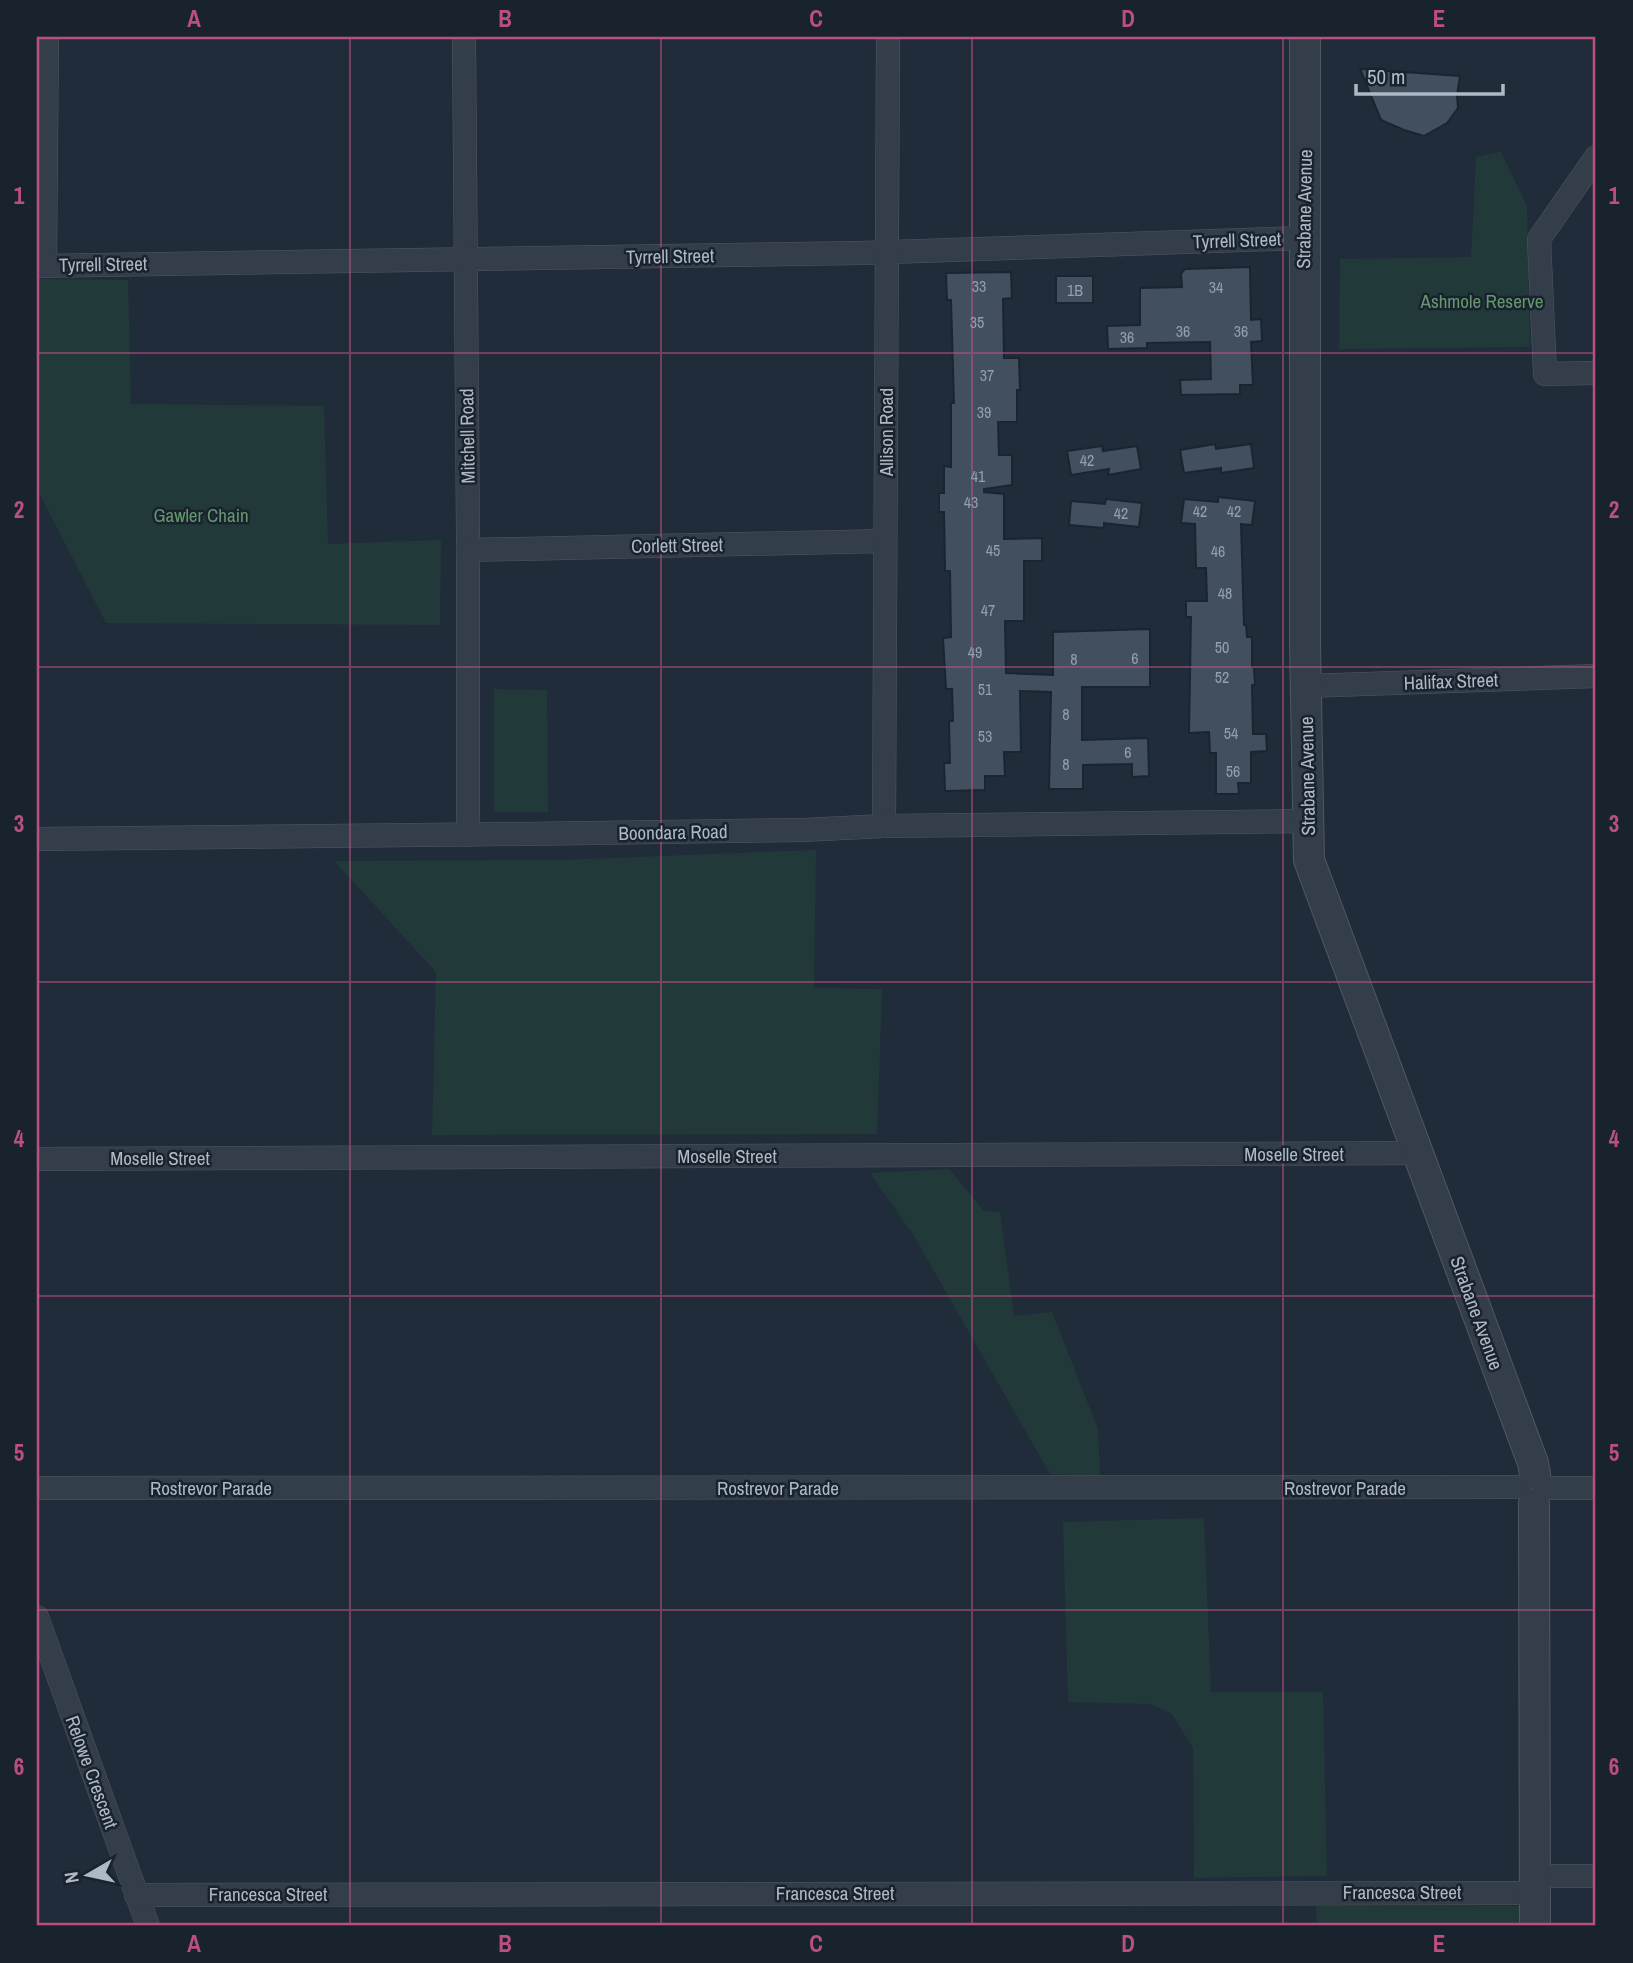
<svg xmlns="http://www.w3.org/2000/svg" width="1633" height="1963" font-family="'Archivo Narrow',sans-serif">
<rect width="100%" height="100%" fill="#202c39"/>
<!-- green -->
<g fill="#22393a">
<path d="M 1501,152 L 1527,206 L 1530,347 L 1339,349 L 1340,259 L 1471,257 L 1476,157 Z"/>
<path d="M 37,279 L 128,280 L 131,404 L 324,406 L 328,544 L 441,540 L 440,625 L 106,623 L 37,489 Z"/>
<path d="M 494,689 L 547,690 L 548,812 L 494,812 Z"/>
<path d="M 816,850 L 814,988 L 882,989 L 877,1134 L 432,1135 L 436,972 L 334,861 L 559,860 Z"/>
<path d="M 949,1169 L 984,1211 L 1000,1212 L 1014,1316 L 1052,1312 L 1098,1429 L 1100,1476 L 1050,1474 L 914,1236 L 870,1173 Z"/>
<path d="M 1204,1518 L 1211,1692 L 1323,1692 L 1327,1876 L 1194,1878 L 1193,1748 L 1171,1713 L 1150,1704 L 1068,1702 L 1063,1522 Z"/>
<path d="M 1316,1906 L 1523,1906 L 1523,1926 L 1317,1926 Z"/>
</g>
<!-- building -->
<g fill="#414f5e" stroke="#1b2530" stroke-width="2">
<path d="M 1360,69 L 1460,76 L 1457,95 L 1458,108 L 1447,123 L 1424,136 L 1404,130 L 1381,120 Z"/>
<path d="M 1250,267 L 1251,320 L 1261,319 L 1262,341 L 1251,342 L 1253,385 L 1240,385 L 1240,394 L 1181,395 L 1180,380 L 1211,379 L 1210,342 L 1147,343 L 1147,348 L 1108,349 L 1107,326 L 1140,325 L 1140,288 L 1182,287 L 1181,274 L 1185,269 Z"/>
<path d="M 1011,272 L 1012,298 L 1003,299 L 1004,358 L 1019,358 L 1020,390 L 1017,390 L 1017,422 L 998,422 L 999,455 L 1012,455 L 1012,485 L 984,489 L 984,492 L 1004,494 L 1004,539 L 1042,538 L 1042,561 L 1024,561 L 1024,621 L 1005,621 L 1006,673 L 1053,675 L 1053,632 L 1150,629 L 1150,687 L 1082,687 L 1082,740 L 1148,738 L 1149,776 L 1132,777 L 1132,764 L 1083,765 L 1083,789 L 1049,789 L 1051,692 L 1020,691 L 1021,752 L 1004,752 L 1005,776 L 985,776 L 985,790 L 945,791 L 944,763 L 950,763 L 949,721 L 953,721 L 952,689 L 946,689 L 943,638 L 951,637 L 950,571 L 945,571 L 944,512 L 939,512 L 939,493 L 944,493 L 944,466 L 951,467 L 951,403 L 954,403 L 951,300 L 947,300 L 946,273 Z"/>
<rect x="1056" y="276" width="37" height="27"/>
<path d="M 1215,444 L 1216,449 L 1251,444 L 1254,468 L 1221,473 L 1221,468 L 1184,473 L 1180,450 Z"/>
<path d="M 1102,446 L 1103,451 L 1137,446 L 1141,469 L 1108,475 L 1109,469 L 1071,475 L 1067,451 Z"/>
<path d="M 1218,497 L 1255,501 L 1252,525 L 1241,524 L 1244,625 L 1246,625 L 1247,637 L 1252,637 L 1252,667 L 1254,667 L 1255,685 L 1252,685 L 1253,734 L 1266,734 L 1267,751 L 1251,752 L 1251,783 L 1238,783 L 1239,794 L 1216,794 L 1216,753 L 1210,753 L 1209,732 L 1189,733 L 1191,617 L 1186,617 L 1186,601 L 1207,601 L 1206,568 L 1196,568 L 1195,524 L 1181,523 L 1184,499 L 1218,502 Z"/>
<path d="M 1106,499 L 1142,503 L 1139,527 L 1104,523 L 1104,528 L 1069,525 L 1071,501 L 1105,504 Z"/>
</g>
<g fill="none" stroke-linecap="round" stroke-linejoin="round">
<defs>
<g id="minor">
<path d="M 464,37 L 468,535 L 468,835"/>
<path d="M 1596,157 L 1539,239 L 1545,374 L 1596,373"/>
<path d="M 45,265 L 47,37"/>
<path d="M 37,266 L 861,253 L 1303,238"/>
<path d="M 468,550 L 885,541"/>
<path d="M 1306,686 L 1596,676"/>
<path d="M 884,826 L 888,37"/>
<path d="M 37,839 L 522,834 L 803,830 L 884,826 L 1308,821"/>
<path d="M 37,1159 L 1418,1153"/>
<path d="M 37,1488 L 1520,1487"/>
<path d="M 1549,1488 L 1596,1488"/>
<path d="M 37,1617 L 148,1926"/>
<path d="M 1535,1876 L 1596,1876"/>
<path d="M 136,1895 L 1535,1893"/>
</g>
<g id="tertiary">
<path d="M 1305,37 L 1305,643 L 1309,860 L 1533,1463 L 1535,1474"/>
<path d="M 1534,1504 L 1535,1926"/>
</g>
</defs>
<!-- minor casing -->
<use href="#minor" stroke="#4f5964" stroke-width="24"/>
<!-- tertiary casing -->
<use href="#tertiary" stroke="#4f5964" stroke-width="32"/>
<!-- minor -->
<use href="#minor" stroke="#343e4a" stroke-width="23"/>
<!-- tertiary -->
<use href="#tertiary" stroke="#343e4a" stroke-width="30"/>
</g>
<!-- grid -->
<path fill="none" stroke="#bb5080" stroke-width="2" stroke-opacity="0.55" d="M 350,37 L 350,1926M 661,37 L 661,1926M 972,37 L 972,1926M 1283,37 L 1283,1926M 37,353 L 1596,353M 37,667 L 1596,667M 37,982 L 1596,982M 37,1296 L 1596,1296M 37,1610 L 1596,1610"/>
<g text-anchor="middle" stroke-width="5" stroke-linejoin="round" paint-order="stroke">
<!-- number labels -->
<g font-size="16" fill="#949eac">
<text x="979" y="292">33</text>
<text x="1216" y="293">34</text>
<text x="1075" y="296">1B</text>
<text x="977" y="328">35</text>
<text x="1183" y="337">36</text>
<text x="1241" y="337">36</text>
<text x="1127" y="343">36</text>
<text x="987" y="381">37</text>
<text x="984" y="418">39</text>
<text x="1087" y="466">42</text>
<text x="978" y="482">41</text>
<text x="971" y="508">43</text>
<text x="1200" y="517">42</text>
<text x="1234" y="517">42</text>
<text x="1121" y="519">42</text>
<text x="993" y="556">45</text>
<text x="1218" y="557">46</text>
<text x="1225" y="599">48</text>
<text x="988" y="616">47</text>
<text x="1222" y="653">50</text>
<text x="975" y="658">49</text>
<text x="1135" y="664">6</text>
<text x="1074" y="665">8</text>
<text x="1222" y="683">52</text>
<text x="985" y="695">51</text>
<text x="1066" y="720">8</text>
<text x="1231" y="739">54</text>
<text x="985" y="742">53</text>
<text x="1128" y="758">6</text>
<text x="1066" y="770">8</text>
<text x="1233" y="777">56</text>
</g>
<!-- street labels -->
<g font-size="19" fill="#afb9c6" stroke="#19232e">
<text transform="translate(1304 209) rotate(-89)" y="7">Strabane Avenue</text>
<text transform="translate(1237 240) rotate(-2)" y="7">Tyrrell Street</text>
<text transform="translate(670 256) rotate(-1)" y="7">Tyrrell Street</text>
<text transform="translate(103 264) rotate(-1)" y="7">Tyrrell Street</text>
<text transform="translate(886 432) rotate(-90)" y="7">Allison Road</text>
<text transform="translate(467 436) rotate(-91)" y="7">Mitchell Road</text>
<text transform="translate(677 545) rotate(-1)" y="7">Corlett Street</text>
<text transform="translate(1451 681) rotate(-2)" y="7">Halifax Street</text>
<text transform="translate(1307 776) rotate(-91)" y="7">Strabane Avenue</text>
<text transform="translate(673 832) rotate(-1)" y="7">Boondara Road</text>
<text x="1294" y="1161">Moselle Street</text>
<text x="727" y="1163">Moselle Street</text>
<text x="160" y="1165">Moselle Street</text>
<text transform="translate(1477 1313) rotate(70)" y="7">Strabane Avenue</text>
<text x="211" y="1495">Rostrevor Parade</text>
<text x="778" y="1495">Rostrevor Parade</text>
<text x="1345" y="1495">Rostrevor Parade</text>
<text transform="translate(92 1772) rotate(70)" y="7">Relowe Crescent</text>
<text x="1402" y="1899">Francesca Street</text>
<text x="835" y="1900">Francesca Street</text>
<text x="268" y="1901">Francesca Street</text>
</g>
<!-- park labels -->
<g font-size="19" fill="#65976f" stroke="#19232e">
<text x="1482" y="308">Ashmole Reserve</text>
<text x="201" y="522">Gawler Chain</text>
</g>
</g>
<!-- border -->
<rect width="1633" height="1963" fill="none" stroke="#19232e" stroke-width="77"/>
<!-- north arrow -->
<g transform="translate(88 1875) rotate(261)" stroke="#19232e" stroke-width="5" paint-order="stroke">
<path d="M0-5L12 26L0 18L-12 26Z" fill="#afb9c6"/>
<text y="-10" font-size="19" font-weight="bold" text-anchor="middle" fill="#afb9c6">N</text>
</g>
<!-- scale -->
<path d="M1356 84v10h147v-10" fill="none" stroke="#afb9c6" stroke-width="3.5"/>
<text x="1367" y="84" font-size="21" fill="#afb9c6" stroke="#19232e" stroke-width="5" paint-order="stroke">50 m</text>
<rect x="38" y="38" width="1556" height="1886" fill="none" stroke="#bb5080" stroke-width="2.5"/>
<g font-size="23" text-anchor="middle" font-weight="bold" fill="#bb5080">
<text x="194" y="27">A</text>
<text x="505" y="27">B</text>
<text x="816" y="27">C</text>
<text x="1128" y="27">D</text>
<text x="1439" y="27">E</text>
<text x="19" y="204">1</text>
<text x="1614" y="204">1</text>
<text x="19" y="518">2</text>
<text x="1614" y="518">2</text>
<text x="19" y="832">3</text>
<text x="1614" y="832">3</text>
<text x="19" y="1147">4</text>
<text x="1614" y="1147">4</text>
<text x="19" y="1461">5</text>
<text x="1614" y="1461">5</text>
<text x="19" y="1775">6</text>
<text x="1614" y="1775">6</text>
<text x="194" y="1952">A</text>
<text x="505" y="1952">B</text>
<text x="816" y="1952">C</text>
<text x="1128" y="1952">D</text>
<text x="1439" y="1952">E</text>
</g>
</svg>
